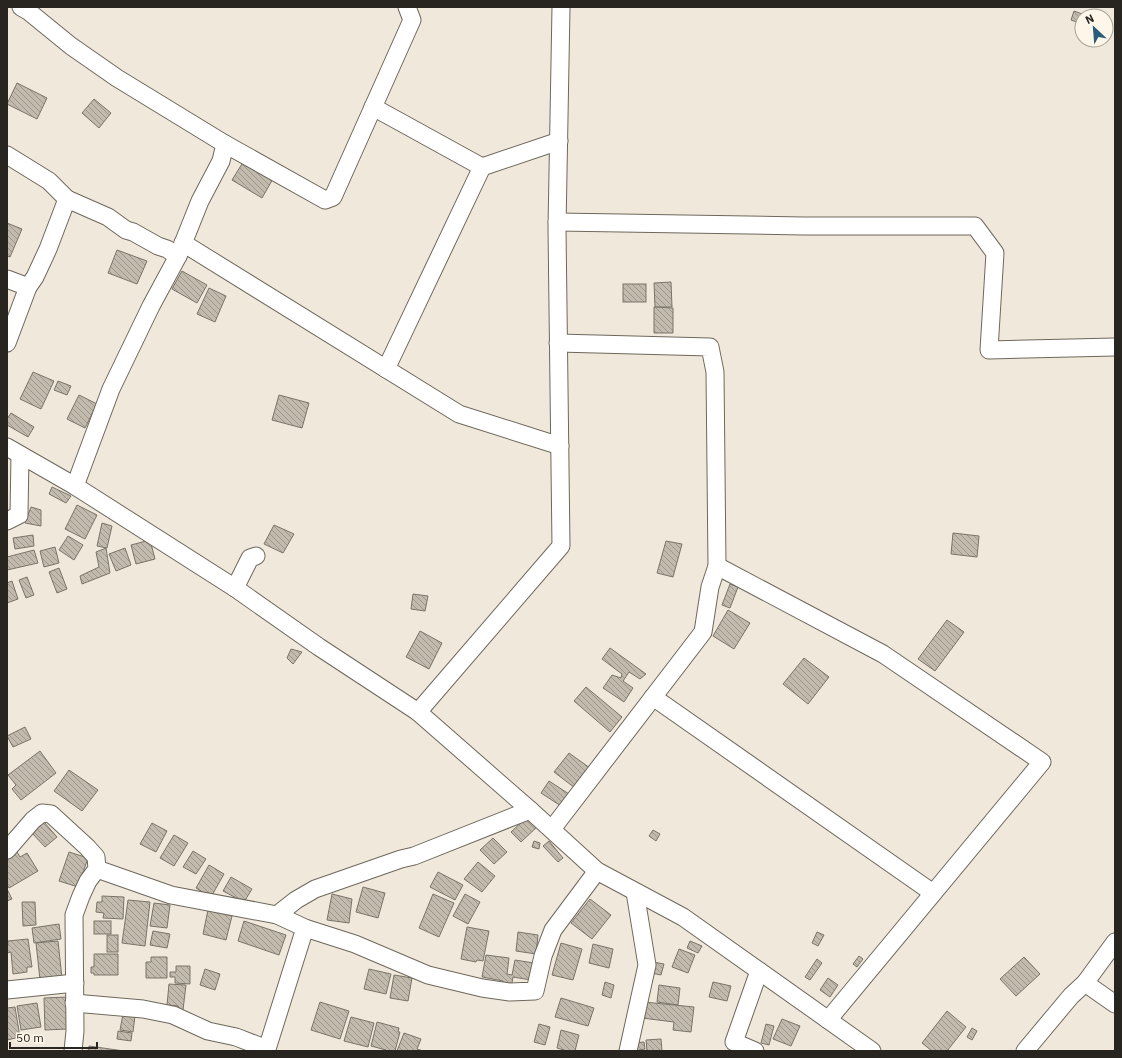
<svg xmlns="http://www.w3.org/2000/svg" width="1122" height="1058" font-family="'IBM Plex Sans',sans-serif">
<defs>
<pattern id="building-back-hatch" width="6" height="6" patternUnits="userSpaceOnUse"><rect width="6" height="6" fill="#c1baad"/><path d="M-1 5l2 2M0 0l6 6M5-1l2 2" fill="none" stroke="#9d978c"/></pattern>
</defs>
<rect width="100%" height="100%" fill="#f0e9db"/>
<!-- building -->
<g fill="url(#building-back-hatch)" stroke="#7a7468">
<path d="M 1074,11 L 1085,15 L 1085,16 L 1082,16 L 1082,24 L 1071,20 Z"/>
<path d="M 17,83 L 47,98 L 37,119 L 7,104 Z"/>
<path d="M 94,99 L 111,113 L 99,128 L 82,113 Z"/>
<path d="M 245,159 L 274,177 L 262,198 L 232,180 Z"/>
<path d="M 7,223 L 22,229 L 10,257 L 7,256 Z"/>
<path d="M 117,250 L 147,261 L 137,284 L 108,273 Z"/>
<path d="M 182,271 L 207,285 L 197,303 L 172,289 Z"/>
<path d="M 671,282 L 672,307 L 655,307 L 654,283 Z"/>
<rect x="623" y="284" width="23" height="18"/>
<path d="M 209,288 L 226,296 L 215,322 L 197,314 Z"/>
<path d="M 654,307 L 673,308 L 673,333 L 654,333 Z"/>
<path d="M 33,372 L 54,381 L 41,409 L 20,399 Z"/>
<path d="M 58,381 L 71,386 L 67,395 L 54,390 Z"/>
<path d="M 79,395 L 97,404 L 85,428 L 67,419 Z"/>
<path d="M 279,395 L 309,403 L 302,428 L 272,420 Z"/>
<path d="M 11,413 L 34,427 L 28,437 L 7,425 L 7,419 Z"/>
<path d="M 52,487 L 71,496 L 66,503 L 49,494 Z"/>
<path d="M 77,505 L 97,515 L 85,539 L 65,529 Z"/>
<path d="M 31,507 L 41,510 L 41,526 L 25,523 Z"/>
<path d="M 102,523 L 112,526 L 107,548 L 97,546 Z"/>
<path d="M 274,525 L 294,534 L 283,553 L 264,544 Z"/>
<path d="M 953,533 L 979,536 L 977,557 L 951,554 Z"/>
<path d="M 33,535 L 34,546 L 15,549 L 13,538 Z"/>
<path d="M 68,536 L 83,545 L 74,560 L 59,550 Z"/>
<path d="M 150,540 L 155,559 L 136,564 L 131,545 Z"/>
<path d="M 666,541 L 682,544 L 673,577 L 657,573 Z"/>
<path d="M 55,547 L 59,563 L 44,567 L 40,551 Z"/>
<path d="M 106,548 L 110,573 L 82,584 L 80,576 L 99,567 L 96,552 Z"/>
<path d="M 125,548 L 131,565 L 116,571 L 109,554 Z"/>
<path d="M 34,550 L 38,563 L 7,570 L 7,557 Z"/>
<path d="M 59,568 L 67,589 L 57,593 L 49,572 Z"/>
<path d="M 27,577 L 34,595 L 26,598 L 19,580 Z"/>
<path d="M 12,581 L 18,599 L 7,603 L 7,583 Z"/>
<path d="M 730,584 L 738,587 L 730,608 L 722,605 Z"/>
<path d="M 413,594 L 428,596 L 425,611 L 411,609 Z"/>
<path d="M 728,610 L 750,623 L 734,649 L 713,636 Z"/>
<path d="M 947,620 L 964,632 L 935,671 L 918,659 Z"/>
<path d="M 420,631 L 442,643 L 429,669 L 406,657 Z"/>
<path d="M 610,648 L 646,674 L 640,679 L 629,672 L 623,681 L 633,688 L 624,702 L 603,688 L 612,675 L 621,678 L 622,674 L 602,659 Z"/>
<path d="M 291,649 L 302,652 L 293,664 L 287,658 Z"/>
<path d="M 804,658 L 829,677 L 808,704 L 783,684 Z"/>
<path d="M 586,687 L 622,717 L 610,732 L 574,701 Z"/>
<path d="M 25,727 L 31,739 L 13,747 L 7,736 Z"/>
<path d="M 40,751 L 56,773 L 21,800 L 12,789 L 16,785 L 8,775 Z"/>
<path d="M 569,753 L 590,768 L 575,788 L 554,772 Z"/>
<path d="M 69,770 L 98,790 L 82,811 L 54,791 Z"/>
<path d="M 549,781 L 569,794 L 561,806 L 541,793 Z"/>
<path d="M 528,816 L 538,826 L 521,842 L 511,832 Z"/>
<path d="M 44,822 L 57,837 L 45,847 L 32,833 Z"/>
<path d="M 152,823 L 167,831 L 156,852 L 140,844 Z"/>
<path d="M 653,830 L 660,834 L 656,841 L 649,836 Z"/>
<path d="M 174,835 L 188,843 L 174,866 L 160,858 Z"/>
<path d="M 493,838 L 507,852 L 494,864 L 480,850 Z"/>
<path d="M 534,841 L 540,843 L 539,849 L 532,847 Z"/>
<path d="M 549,841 L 563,858 L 558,862 L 543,846 Z"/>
<path d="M 16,850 L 20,857 L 27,853 L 38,871 L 9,888 L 7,885 L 7,856 Z"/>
<path d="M 193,851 L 206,859 L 196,874 L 183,867 Z"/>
<path d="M 69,852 L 88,858 L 78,887 L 59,881 Z"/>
<path d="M 478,862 L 495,876 L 482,892 L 464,879 Z"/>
<path d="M 209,865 L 224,874 L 211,897 L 196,888 Z"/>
<path d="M 438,872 L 463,885 L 455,900 L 430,887 Z"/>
<path d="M 231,877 L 252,889 L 244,902 L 223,891 Z"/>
<path d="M 363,887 L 385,893 L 378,918 L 356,912 Z"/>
<path d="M 7,889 L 12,899 L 7,901 Z"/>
<path d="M 332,894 L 352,899 L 349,923 L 327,920 Z"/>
<path d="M 433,894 L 454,903 L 439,937 L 419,928 Z"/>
<path d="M 465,894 L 480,902 L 468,924 L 453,916 Z"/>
<path d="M 102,896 L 124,897 L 123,919 L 103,918 L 104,913 L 96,912 L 97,902 L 102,902 Z"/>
<path d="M 590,899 L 611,915 L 592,939 L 571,923 Z"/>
<path d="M 128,900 L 150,902 L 145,946 L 122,943 Z"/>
<path d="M 22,902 L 35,902 L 36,925 L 23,926 Z"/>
<path d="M 154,903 L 170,905 L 167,928 L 150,926 Z"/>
<path d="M 208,910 L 232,916 L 226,940 L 203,934 Z"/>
<rect x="94" y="921" width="17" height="13"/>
<path d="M 244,921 L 286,935 L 279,955 L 238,941 Z"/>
<path d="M 59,924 L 61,939 L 34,943 L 32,928 Z"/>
<path d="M 467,927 L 489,931 L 483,961 L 477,960 L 476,962 L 461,959 Z"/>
<path d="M 153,931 L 170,934 L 167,948 L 150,945 Z"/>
<path d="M 518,932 L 538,935 L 536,954 L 516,951 Z"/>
<path d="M 817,932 L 824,935 L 818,946 L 812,943 Z"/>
<rect x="107" y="935" width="11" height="17"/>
<path d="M 28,939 L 32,967 L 27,967 L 27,972 L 13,974 L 11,952 L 7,953 L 8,941 Z"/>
<path d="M 58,941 L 62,978 L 40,980 L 36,943 Z"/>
<path d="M 690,941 L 702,946 L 698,953 L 687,948 Z"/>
<path d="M 561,943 L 582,949 L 573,980 L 552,975 Z"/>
<path d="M 593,944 L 613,949 L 609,968 L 589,963 Z"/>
<path d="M 679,949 L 695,955 L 688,973 L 672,967 Z"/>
<path d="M 94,954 L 118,954 L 118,975 L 94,975 L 94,973 L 91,973 L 91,967 L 94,967 Z"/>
<path d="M 486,955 L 509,958 L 507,974 L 512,975 L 515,960 L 534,963 L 531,980 L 513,977 L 511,989 L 502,987 L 503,981 L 482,977 Z"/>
<path d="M 859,956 L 863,959 L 857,967 L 853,964 Z"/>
<path d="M 151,957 L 167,957 L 167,978 L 146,978 L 146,962 L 151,962 Z"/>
<path d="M 1024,957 L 1040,974 L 1016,996 L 1000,979 Z"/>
<path d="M 817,959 L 822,963 L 810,980 L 805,977 Z"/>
<path d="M 653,962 L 664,964 L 661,975 L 651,973 Z"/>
<path d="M 176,966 L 190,966 L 190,984 L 175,983 L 175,977 L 170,977 L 170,972 L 176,972 Z"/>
<path d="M 205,969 L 220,974 L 215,990 L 200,985 Z"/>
<path d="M 369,969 L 391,974 L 386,994 L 364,989 Z"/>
<path d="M 394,975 L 412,978 L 408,1001 L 390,998 Z"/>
<path d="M 828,978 L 838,985 L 830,997 L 820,990 Z"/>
<path d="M 605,982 L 614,985 L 611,998 L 602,995 Z"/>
<path d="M 713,982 L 731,986 L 727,1001 L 709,997 Z"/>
<path d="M 169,984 L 186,985 L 183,1010 L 177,1010 L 178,1006 L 167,1005 Z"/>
<path d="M 659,985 L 680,988 L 678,1005 L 657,1002 Z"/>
<path d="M 67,997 L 68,1029 L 45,1030 L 44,998 Z"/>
<path d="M 561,998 L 594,1008 L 588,1026 L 555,1017 Z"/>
<path d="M 320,1002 L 349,1011 L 340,1039 L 311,1030 Z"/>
<path d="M 644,1002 L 694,1007 L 691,1032 L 673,1030 L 674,1022 L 642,1018 Z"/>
<path d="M 37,1003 L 41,1027 L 21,1030 L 17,1006 Z"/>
<path d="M 15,1007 L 20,1037 L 7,1040 L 7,1008 Z"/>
<path d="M 947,1011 L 966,1027 L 947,1051 L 932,1051 L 922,1043 Z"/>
<path d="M 123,1014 L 135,1016 L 133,1032 L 120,1030 Z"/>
<path d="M 351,1017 L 374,1023 L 368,1047 L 344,1041 Z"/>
<path d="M 782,1019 L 800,1026 L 791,1046 L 773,1039 Z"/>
<path d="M 377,1022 L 399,1028 L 398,1032 L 400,1032 L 395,1051 L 386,1051 L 386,1050 L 371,1046 Z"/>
<path d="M 539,1024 L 550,1027 L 545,1045 L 534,1042 Z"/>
<path d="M 766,1024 L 774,1026 L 769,1045 L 761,1043 Z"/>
<path d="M 972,1028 L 977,1031 L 972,1040 L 967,1037 Z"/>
<path d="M 561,1030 L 579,1035 L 575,1051 L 567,1051 L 557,1048 Z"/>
<path d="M 118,1031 L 132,1033 L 131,1041 L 117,1039 Z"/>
<path d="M 404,1033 L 421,1039 L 417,1049 L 423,1051 L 397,1051 Z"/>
<path d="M 661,1039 L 662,1051 L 647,1051 L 646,1040 Z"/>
<path d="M 644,1042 L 645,1049 L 635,1051 L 634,1043 Z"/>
<path d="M 89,1046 L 124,1051 L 88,1051 Z"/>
</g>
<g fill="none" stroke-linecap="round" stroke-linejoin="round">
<defs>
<g id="minor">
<path d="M 21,7 L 28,11 L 71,46 L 117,78 L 225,144 L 221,161 L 200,201 L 178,256 L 151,306 L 111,389 L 75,486"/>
<path d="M 373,107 L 482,167 L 386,369"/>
<path d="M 225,144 L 325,200 L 333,197 L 412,20 L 407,7"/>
<path d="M 7,155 L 49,181 L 67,199 L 48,249 L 35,277 L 28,287 L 7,343"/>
<path d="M 482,167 L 559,141"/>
<path d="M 67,199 L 108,217 L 126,230 L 133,232 L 158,246 L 167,249 L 178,256"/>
<path d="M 557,222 L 804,226 L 975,226 L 995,253 L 989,350 L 1115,347"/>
<path d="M 183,243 L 459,414 L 560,446"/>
<path d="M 7,279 L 28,287"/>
<path d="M 7,447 L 75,486 L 235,588 L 319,647 L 418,712 L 530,810 L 597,871 L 683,917 L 872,1051"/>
<path d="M 7,521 L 19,515 L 20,455"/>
<path d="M 717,566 L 883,654 L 1042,762 L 828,1020"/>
<path d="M 235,588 L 250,558 L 256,556"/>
<path d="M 653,697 L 933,893"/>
<path d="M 418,712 L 561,546 L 557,228 L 561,7"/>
<path d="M 552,829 L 703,632 L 710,587 L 717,566 L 715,372 L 710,347 L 558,343"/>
<path d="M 7,850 L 33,820 L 42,813 L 51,814 L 87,847 L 96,857 L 97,869 L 88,881 L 81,896 L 74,915 L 75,1031 L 73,1051"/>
<path d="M 97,869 L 171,895 L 277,915 L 305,928 L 355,944 L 428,975 L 482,988 L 510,992 L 535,991 L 543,956 L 553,930 L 597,871"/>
<path d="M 277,915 L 296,900 L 315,889 L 401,859 L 414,856 L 530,810"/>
<path d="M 1085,983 L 1115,942"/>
<path d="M 7,990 L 75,983"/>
<path d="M 74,1003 L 143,1009 L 173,1015 L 208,1031 L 236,1037 L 267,1049 L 305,928"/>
<path d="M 628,1051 L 647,965 L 635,892"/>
<path d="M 755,1051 L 734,1042 L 759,971"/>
<path d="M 1025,1051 L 1071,996 L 1085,983 L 1115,1004"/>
</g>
</defs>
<!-- minor casing -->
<use href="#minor" stroke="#6e675c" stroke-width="19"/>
<!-- minor -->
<use href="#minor" stroke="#fff" stroke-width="17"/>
</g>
<!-- border -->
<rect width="1122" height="1058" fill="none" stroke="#282520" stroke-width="16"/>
<!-- north arrow -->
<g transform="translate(1094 28) rotate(334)"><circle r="19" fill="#fdf6e9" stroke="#a8a299"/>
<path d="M0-3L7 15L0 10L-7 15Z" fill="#295c79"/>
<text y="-6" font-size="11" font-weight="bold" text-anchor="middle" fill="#282520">N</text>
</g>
<!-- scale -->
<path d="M10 1042v6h87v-6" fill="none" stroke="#282520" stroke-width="2"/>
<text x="16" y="1042" font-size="12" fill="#282520" stroke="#fdf6e9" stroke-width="3" paint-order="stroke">50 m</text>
</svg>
